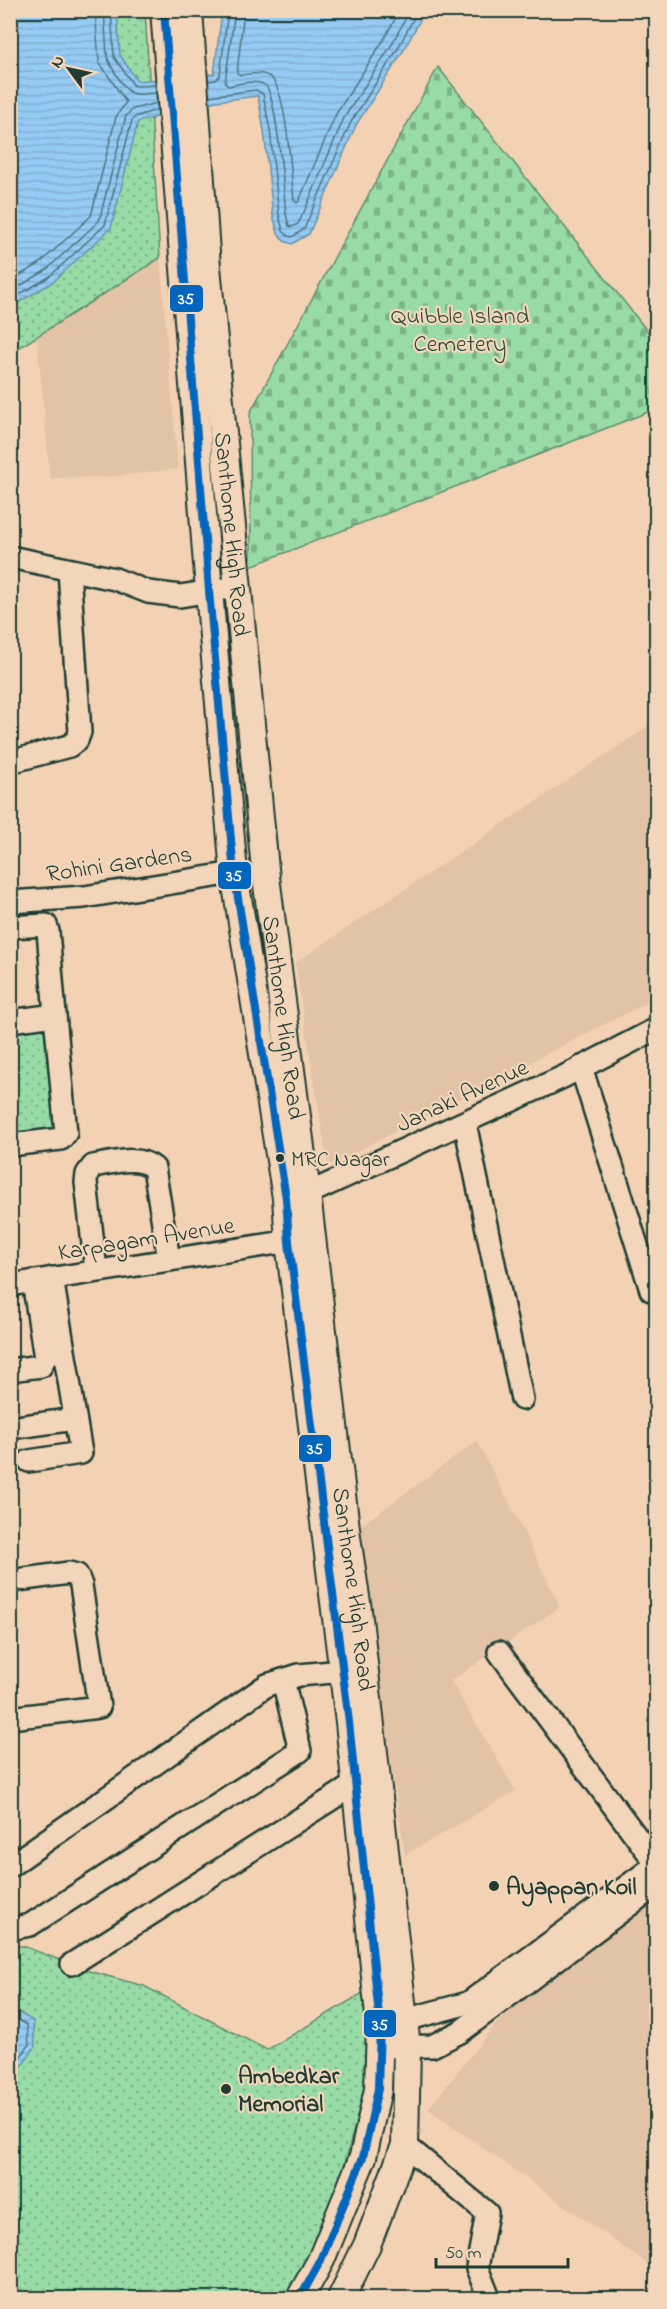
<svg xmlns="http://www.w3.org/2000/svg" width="667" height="2309" font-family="'Indie Flower',sans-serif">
<defs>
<pattern id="green-dots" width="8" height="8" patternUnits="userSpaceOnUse" patternTransform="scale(1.5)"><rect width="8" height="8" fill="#98dba6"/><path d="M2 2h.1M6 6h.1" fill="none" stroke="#7bb388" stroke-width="1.8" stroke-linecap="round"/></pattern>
<pattern id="cemetery-stones" width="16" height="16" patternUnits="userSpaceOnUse" patternTransform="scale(1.5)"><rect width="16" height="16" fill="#98dba6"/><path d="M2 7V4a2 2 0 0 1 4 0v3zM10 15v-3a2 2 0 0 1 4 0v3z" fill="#7bb388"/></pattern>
<pattern id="water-rules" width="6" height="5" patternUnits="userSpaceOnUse" patternTransform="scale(1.5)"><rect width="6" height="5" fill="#95caf3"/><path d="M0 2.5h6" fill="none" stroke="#80aed1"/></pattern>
</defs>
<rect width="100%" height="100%" fill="#f3d2b4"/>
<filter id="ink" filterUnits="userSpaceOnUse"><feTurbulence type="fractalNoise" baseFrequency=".0167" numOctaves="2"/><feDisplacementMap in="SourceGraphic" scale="12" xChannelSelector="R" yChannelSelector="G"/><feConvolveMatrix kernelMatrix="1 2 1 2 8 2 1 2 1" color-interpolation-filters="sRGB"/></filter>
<g filter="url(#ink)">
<!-- built -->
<g fill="#e2c3a6">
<path d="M 160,258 L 178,469 L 106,477 L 50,478 L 37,336 Z"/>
<path d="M 656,721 L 656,998 L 328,1166 L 295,963 Z"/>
<path d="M 477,1441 L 521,1526 L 560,1607 L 451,1681 L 516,1791 L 405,1855 L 356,1529 Z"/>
<path d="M 656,1898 L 656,2270 L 428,2109 L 511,2005 Z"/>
</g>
<!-- green -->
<g fill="url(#green-dots)" stroke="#5c8c6d" stroke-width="1.5">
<path d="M 11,11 L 145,11 L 160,258 L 11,353 Z"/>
<path d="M 52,1019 L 58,1136 L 11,1142 L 10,1023 Z"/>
<path d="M 10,1946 L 23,1946 L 89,1971 L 144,1986 L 267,2050 L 366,1991 L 367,2078 L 344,2167 L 316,2248 L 289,2298 L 11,2298 Z"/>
</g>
<!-- cemetery -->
<path fill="url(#cemetery-stones)" stroke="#5c8c6d" stroke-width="1.5" d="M 438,67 L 656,342 L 656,409 L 251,566 L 250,413 Z"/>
<!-- water -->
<g fill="url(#water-rules)" stroke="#6692a7" stroke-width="1.5">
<path d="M 11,11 L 117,11 L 120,55 L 137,81 L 214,74 L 222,11 L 425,11 L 402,53 L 356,125 L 309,234 L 292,244 L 284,241 L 278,233 L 273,216 L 264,131 L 258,96 L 216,101 L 138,122 L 111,228 L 53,282 L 11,307 Z"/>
<path d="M 11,2008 L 33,2021 L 35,2047 L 11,2082 Z"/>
</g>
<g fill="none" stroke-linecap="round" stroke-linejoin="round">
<!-- shore -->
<g stroke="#4e7580" stroke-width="1.5">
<path d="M 104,10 L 107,56 C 109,64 124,89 131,93 C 138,96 149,93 156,93"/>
<path d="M 111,10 L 114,57 L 134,86 L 156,85"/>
<path d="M 235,10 L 225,83 L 228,86 C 238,84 256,79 265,85 C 277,94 284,194 286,214 L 289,226 L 292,227 L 298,224 L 305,210 L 344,118 L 391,46 L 410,10"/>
<path d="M 244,10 L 237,73 L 240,75 C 251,74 262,71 271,78 C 287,91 291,177 294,200 L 297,203 L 299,201 L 336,114 L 383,41 L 400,10"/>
<path d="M 208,81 L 216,80 L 220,75 L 228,10"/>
<path d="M 209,96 L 256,90 L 263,94 L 270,130 L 279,215 L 283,231 L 288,236 L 292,237 L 304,229 L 351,122 L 397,50 L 418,10"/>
<path d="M 10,281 L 39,264 L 91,216 L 116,117 L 126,102 L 99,62 L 95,10"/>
<path d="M 10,292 L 45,271 L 99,221 L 126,116 L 133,109 L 157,103"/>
<path d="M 10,300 L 49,277 L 105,225 L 132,120 L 137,116 L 157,110"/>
<path d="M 10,2015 L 27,2025 L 29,2045 L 10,2072"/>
</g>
<defs>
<g id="minor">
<path d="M 10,557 L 115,579 L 148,592 L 180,596 L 236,587"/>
<path d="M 10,762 L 69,746 L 77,740 L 80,732 L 69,570"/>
<path d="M 10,902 L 84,897 L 234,873"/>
<path d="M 10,927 L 46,925 L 48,931 L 55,1015"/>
<path d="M 10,1021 L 55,1015 L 66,1133 L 61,1139 L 10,1145"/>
<path d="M 581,1067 L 651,1290"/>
<path d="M 465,1123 L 522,1399"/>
<path d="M 292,1197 L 307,1194 L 563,1077 L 656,1029"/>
<path d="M 96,1271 L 86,1182 L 87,1174 L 93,1166 C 113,1163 137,1154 154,1168 L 169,1260"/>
<path d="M 10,1285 L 303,1239"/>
<path d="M 10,1370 L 41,1366 L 45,1358 L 33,1281"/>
<path d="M 10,1428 L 75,1419"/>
<path d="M 29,1461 L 81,1453 L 52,1278"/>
<path d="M 10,1581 L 69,1573 L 77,1575 L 81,1585 L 99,1707 L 10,1718"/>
<path d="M 499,1652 L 656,1863"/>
<path d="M 10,1866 L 267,1685 L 299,1675 L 343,1671"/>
<path d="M 10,1929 L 30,1925 L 300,1751 L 283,1680"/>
<path d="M 72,1964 L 355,1784"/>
<path d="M 390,2024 L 468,2003 L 656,1865"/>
<path d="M 380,2047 L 432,2046 L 460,2032 L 656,1885"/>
<path d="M 405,2145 L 487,2213 L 477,2268 L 489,2298"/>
</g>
<g id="major">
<path d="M 164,10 L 209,591 L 234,873 L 286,1198 L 289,1242 L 349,1722 L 380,2026 L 378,2089 L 363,2157 L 321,2260 L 300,2298"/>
<path id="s1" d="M 189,10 L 207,267 L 265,869 L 307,1194 L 347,1537 L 358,1610 L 407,2047 L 405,2145 L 367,2245 L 341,2298"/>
</g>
</defs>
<!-- minor casing -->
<use href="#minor" stroke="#1f3d34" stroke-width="26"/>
<!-- major casing -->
<use href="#major" stroke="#1f3d34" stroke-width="30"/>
<!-- minor -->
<use href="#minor" stroke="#f3d5b9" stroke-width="21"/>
<!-- major -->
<use href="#major" stroke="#f3d5b9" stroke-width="26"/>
<defs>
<path id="bus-1" d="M 164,10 L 209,591 L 234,873 L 286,1198 L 289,1242 L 349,1722 L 380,2026 L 378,2089 L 363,2157 L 321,2260 L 300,2298"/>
</defs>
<!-- bus-1 casing -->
<use href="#bus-1" stroke="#f3d5b9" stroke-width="12"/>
<!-- bus-1 -->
<use href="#bus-1" stroke="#0065bd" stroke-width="8"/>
</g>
</g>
<!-- markers -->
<g fill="#1f3d34" stroke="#f3d5b9" stroke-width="2">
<circle cx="280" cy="1158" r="5"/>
<circle cx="494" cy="1886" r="6"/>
<circle cx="226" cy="2089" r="6"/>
</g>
<g text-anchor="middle" stroke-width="4.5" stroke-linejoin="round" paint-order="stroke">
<!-- bus labels -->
<g font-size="22" fill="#1f3d34" stroke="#f3d5b9" text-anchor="start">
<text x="291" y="1166">MRC Nagar</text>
</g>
<!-- park labels -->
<g font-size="24" fill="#2b4d3f" stroke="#f3d5b9">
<text x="460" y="323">Quibble Island<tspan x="460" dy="28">Cemetery</tspan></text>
</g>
<!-- street labels -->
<g font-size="24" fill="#1f3d34" stroke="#f3d5b9">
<text dy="8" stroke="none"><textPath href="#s1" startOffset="526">Santhome High Road</textPath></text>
<text transform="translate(119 863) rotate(-8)" y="8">Rohini Gardens</text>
<text dy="8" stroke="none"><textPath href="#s1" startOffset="1012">Santhome High Road</textPath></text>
<text transform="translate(462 1095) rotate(-25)" y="8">Janaki Avenue</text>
<text transform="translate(146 1238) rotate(-9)" y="8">Karpagam Avenue</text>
<text dy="8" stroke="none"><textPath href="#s1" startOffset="1588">Santhome High Road</textPath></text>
</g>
<!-- poi labels -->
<g font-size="24" font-weight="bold" fill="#1f3d34" stroke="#f3d5b9" text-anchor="start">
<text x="506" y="1894">Ayappan Koil</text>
<text x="238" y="2083">Ambedkar<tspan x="238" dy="28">Memorial</tspan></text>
</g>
</g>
<g stroke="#f3d5b9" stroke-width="2">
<rect x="169" y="284" width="35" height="29" rx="6" fill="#0065bd"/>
<rect x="217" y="861" width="35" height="29" rx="6" fill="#0065bd"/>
<rect x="298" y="1434" width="34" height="29" rx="6" fill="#0065bd"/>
<rect x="363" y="2009" width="34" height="29" rx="6" fill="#0065bd"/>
</g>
<g font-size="16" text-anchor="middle" font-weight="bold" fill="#fff">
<text x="186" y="304">35</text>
<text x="234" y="881">35</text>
<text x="315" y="1454">35</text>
<text x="380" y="2030">35</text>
</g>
<!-- margin -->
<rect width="667" height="2309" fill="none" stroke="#f3d5b9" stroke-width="36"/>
<rect x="18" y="18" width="631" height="2273" fill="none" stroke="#1f3d34" stroke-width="2" filter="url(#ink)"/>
<!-- north arrow -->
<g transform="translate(69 69) rotate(303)" stroke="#f3d5b9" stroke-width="4.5" paint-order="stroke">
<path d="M0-4.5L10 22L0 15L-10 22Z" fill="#1f3d34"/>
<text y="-9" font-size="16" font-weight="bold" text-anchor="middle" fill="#1f3d34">N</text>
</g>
<!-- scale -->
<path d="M436 2258v9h132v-9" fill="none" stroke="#1f3d34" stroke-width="3"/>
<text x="445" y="2258" font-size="18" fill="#1f3d34" stroke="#f3d5b9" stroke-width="4.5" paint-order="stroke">50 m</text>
</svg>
